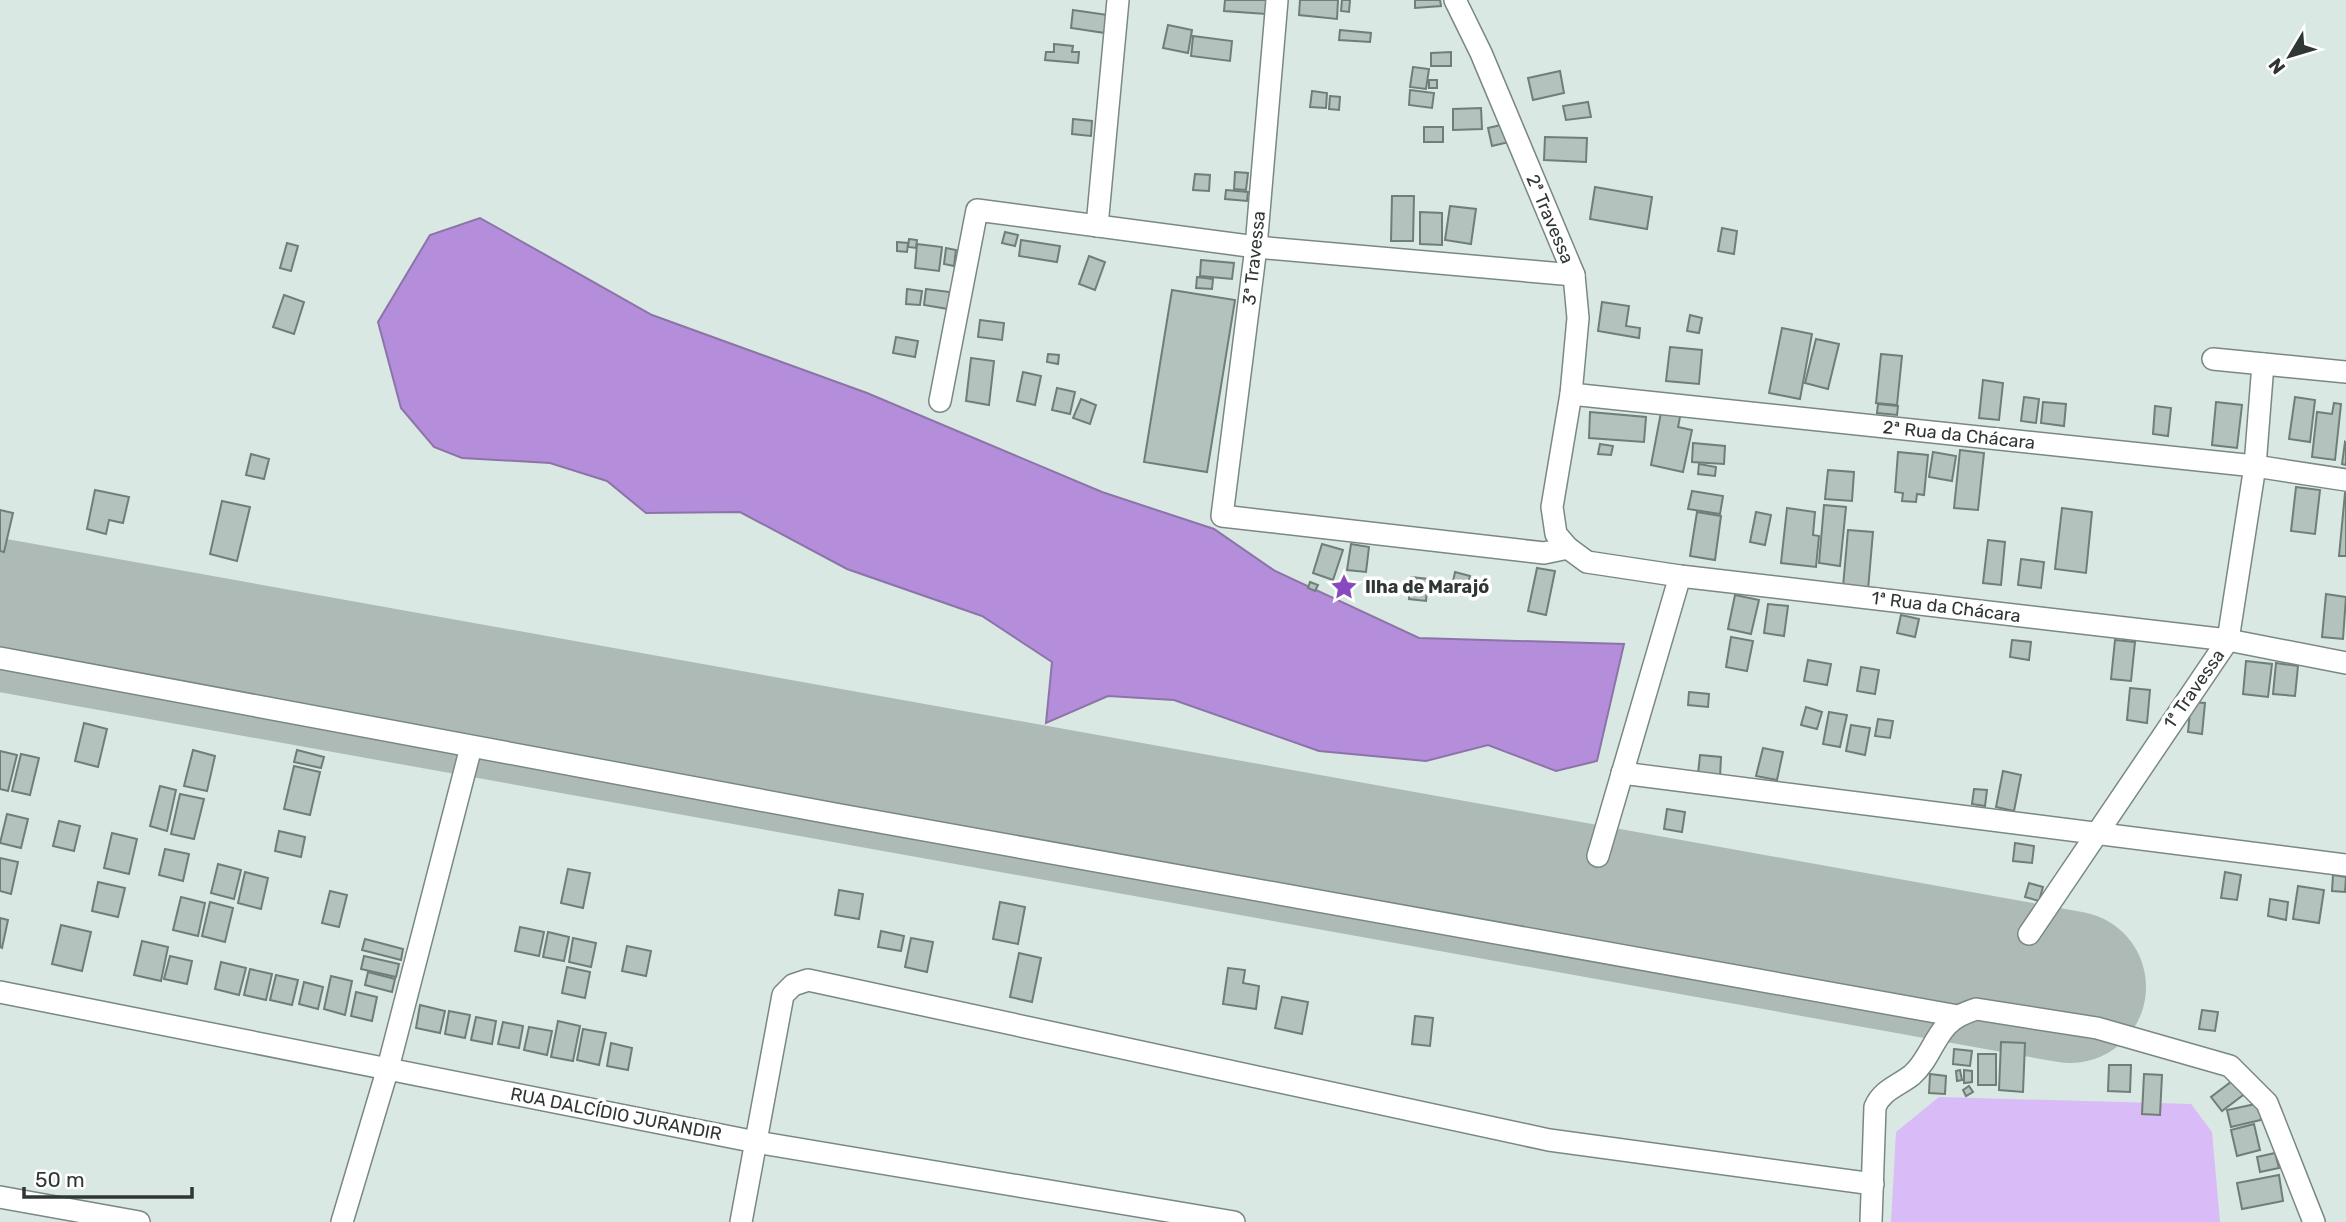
<svg xmlns="http://www.w3.org/2000/svg" width="2346" height="1222" font-family="Rubik,sans-serif">
<rect width="100%" height="100%" fill="#d9e8e2"/>
<!-- green -->
<path fill="#d8bbf7" d="M 1939,1097 L 2191,1104 L 2212,1132 L 2220,1222 L 1891,1222 L 1896,1132 Z"/>
<!-- water -->
<path fill="#b48eda" stroke="#8c74a8" stroke-width="2" d="M 480,218 L 652,315 L 867,393 L 1102,492 L 1214,529 L 1275,571 L 1419,638 L 1624,644 L 1597,761 L 1556,771 L 1488,745 L 1426,761 L 1319,751 L 1174,700 L 1108,696 L 1046,723 L 1052,662 L 982,616 L 847,569 L 740,512 L 646,513 L 607,481 L 550,463 L 462,458 L 434,447 L 401,408 L 378,322 L 430,235 Z"/>
<g fill="none" stroke-linecap="round" stroke-linejoin="round">
<!-- runway -->
<path stroke="#aebab5" stroke-width="152" d="M 0,615 L 2070,987"/>
</g>
<!-- building -->
<g fill="#b3c2bc" stroke="#707e78" stroke-width="2">
<path d="M 1225,0 L 1266,0 L 1266,14 L 1224,11 Z"/>
<path d="M 1300,0 L 1338,0 L 1337,19 L 1299,15 Z"/>
<path d="M 1342,0 L 1350,0 L 1349,12 L 1341,11 Z"/>
<path d="M 1415,0 L 1440,0 L 1441,6 L 1415,8 Z"/>
<path d="M 1073,10 L 1108,15 L 1105,33 L 1071,28 Z"/>
<path d="M 1168,25 L 1192,30 L 1188,53 L 1163,48 Z"/>
<path d="M 1340,30 L 1371,33 L 1370,42 L 1339,40 Z"/>
<path d="M 1193,36 L 1232,41 L 1230,61 L 1191,56 Z"/>
<path d="M 1054,44 L 1073,46 L 1072,52 L 1079,52 L 1078,63 L 1045,60 L 1046,52 L 1054,52 Z"/>
<path d="M 1451,52 L 1451,66 L 1431,66 L 1431,53 Z"/>
<path d="M 1413,67 L 1429,69 L 1426,89 L 1410,87 Z"/>
<path d="M 1560,71 L 1564,93 L 1533,100 L 1528,78 Z"/>
<rect x="1429" y="80" width="8" height="8"/>
<path d="M 1410,90 L 1434,93 L 1432,108 L 1409,105 Z"/>
<path d="M 1312,91 L 1327,93 L 1326,108 L 1310,107 Z"/>
<path d="M 1330,96 L 1340,97 L 1339,110 L 1329,109 Z"/>
<path d="M 1588,102 L 1591,117 L 1566,120 L 1563,106 Z"/>
<path d="M 1481,108 L 1482,129 L 1453,130 L 1453,109 Z"/>
<path d="M 1073,119 L 1092,121 L 1091,136 L 1072,134 Z"/>
<path d="M 1505,124 L 1509,142 L 1492,146 L 1488,128 Z"/>
<rect x="1424" y="127" width="19" height="15"/>
<path d="M 1545,137 L 1587,138 L 1586,162 L 1544,160 Z"/>
<path d="M 1235,172 L 1248,173 L 1246,190 L 1234,189 Z"/>
<path d="M 1195,174 L 1210,175 L 1209,191 L 1193,190 Z"/>
<path d="M 1595,187 L 1652,197 L 1647,229 L 1590,219 Z"/>
<path d="M 1226,190 L 1248,192 L 1247,201 L 1225,199 Z"/>
<path d="M 1392,196 L 1414,196 L 1413,241 L 1391,241 Z"/>
<path d="M 1450,206 L 1476,209 L 1471,244 L 1445,240 Z"/>
<path d="M 1420,212 L 1442,213 L 1442,245 L 1420,244 Z"/>
<path d="M 1722,228 L 1737,231 L 1734,254 L 1718,251 Z"/>
<path d="M 1005,232 L 1018,235 L 1015,246 L 1002,243 Z"/>
<path d="M 909,239 L 917,240 L 916,248 L 908,247 Z"/>
<path d="M 1021,240 L 1060,246 L 1057,262 L 1019,256 Z"/>
<path d="M 897,242 L 908,243 L 907,252 L 897,251 Z"/>
<path d="M 287,243 L 298,246 L 291,271 L 280,268 Z"/>
<path d="M 917,244 L 942,247 L 939,271 L 915,268 Z"/>
<path d="M 946,248 L 956,250 L 954,266 L 944,264 Z"/>
<path d="M 1089,256 L 1105,262 L 1095,290 L 1079,284 Z"/>
<path d="M 1201,260 L 1234,263 L 1232,279 L 1200,276 Z"/>
<path d="M 1197,277 L 1213,279 L 1212,289 L 1196,288 Z"/>
<path d="M 907,289 L 922,291 L 920,305 L 906,304 Z"/>
<path d="M 926,289 L 950,292 L 948,309 L 924,305 Z"/>
<path d="M 1172,290 L 1235,300 L 1207,472 L 1144,462 Z"/>
<path d="M 284,295 L 304,302 L 294,334 L 273,327 Z"/>
<path d="M 1602,302 L 1629,306 L 1626,326 L 1640,328 L 1639,338 L 1598,331 Z"/>
<path d="M 1690,315 L 1702,318 L 1699,333 L 1687,331 Z"/>
<path d="M 980,320 L 1004,323 L 1002,340 L 978,337 Z"/>
<path d="M 1782,328 L 1812,334 L 1800,399 L 1769,393 Z"/>
<path d="M 896,337 L 918,341 L 915,357 L 893,353 Z"/>
<path d="M 1816,339 L 1839,344 L 1828,389 L 1805,383 Z"/>
<path d="M 1670,347 L 1702,350 L 1699,384 L 1666,381 Z"/>
<path d="M 1048,354 L 1059,355 L 1058,364 L 1047,362 Z"/>
<path d="M 1881,354 L 1902,356 L 1897,405 L 1876,403 Z"/>
<path d="M 971,358 L 994,361 L 989,405 L 966,401 Z"/>
<path d="M 1023,372 L 1041,376 L 1035,405 L 1017,401 Z"/>
<path d="M 1983,380 L 2003,383 L 1999,420 L 1979,418 Z"/>
<path d="M 1057,388 L 1075,392 L 1070,414 L 1052,410 Z"/>
<path d="M 2024,397 L 2039,399 L 2036,423 L 2021,421 Z"/>
<path d="M 2295,397 L 2315,400 L 2310,442 L 2289,439 Z"/>
<path d="M 1081,399 L 1096,405 L 1090,424 L 1073,418 Z"/>
<path d="M 2043,402 L 2066,404 L 2064,426 L 2041,423 Z"/>
<path d="M 2216,402 L 2242,405 L 2237,448 L 2212,445 Z"/>
<path d="M 2334,403 L 2341,404 L 2335,460 L 2312,457 L 2317,412 L 2332,414 Z"/>
<path d="M 1878,404 L 1898,406 L 1897,415 L 1877,413 Z"/>
<path d="M 2155,406 L 2171,408 L 2168,436 L 2153,434 Z"/>
<path d="M 1662,407 L 1681,412 L 1678,427 L 1692,430 L 1683,472 L 1651,465 Z"/>
<path d="M 1590,412 L 1646,417 L 1644,442 L 1589,438 Z"/>
<path d="M 2345,442 L 2346,443 L 2346,465 L 2342,464 Z"/>
<path d="M 1693,443 L 1725,446 L 1724,464 L 1692,462 Z"/>
<path d="M 1600,444 L 1613,446 L 1611,455 L 1598,454 Z"/>
<path d="M 1960,450 L 1984,453 L 1978,510 L 1954,508 Z"/>
<path d="M 1898,452 L 1928,455 L 1924,495 L 1917,494 L 1916,502 L 1902,501 L 1903,493 L 1895,492 Z"/>
<path d="M 1933,452 L 1956,456 L 1952,481 L 1929,477 Z"/>
<path d="M 251,454 L 269,459 L 264,479 L 246,475 Z"/>
<path d="M 1699,464 L 1716,467 L 1715,476 L 1698,474 Z"/>
<path d="M 1828,470 L 1854,472 L 1852,501 L 1825,499 Z"/>
<path d="M 2296,487 L 2320,490 L 2315,534 L 2291,531 Z"/>
<path d="M 95,490 L 129,497 L 123,523 L 109,520 L 106,534 L 87,529 Z"/>
<path d="M 1692,491 L 1723,496 L 1720,514 L 1688,509 Z"/>
<path d="M 2345,493 L 2346,493 L 2346,556 L 2339,556 Z"/>
<path d="M 222,501 L 250,507 L 237,561 L 210,554 Z"/>
<path d="M 1824,505 L 1846,507 L 1840,566 L 1819,563 Z"/>
<path d="M 1787,508 L 1815,512 L 1813,535 L 1819,536 L 1816,567 L 1781,563 Z"/>
<path d="M 2062,508 L 2092,512 L 2086,573 L 2055,569 Z"/>
<path d="M 0,510 L 13,513 L 4,552 L 0,551 Z"/>
<path d="M 1697,512 L 1721,516 L 1715,560 L 1690,556 Z"/>
<path d="M 1756,512 L 1771,515 L 1765,545 L 1750,542 Z"/>
<path d="M 1848,530 L 1873,532 L 1868,590 L 1843,587 Z"/>
<path d="M 1988,540 L 2005,542 L 2001,585 L 1983,583 Z"/>
<path d="M 1322,544 L 1343,550 L 1333,580 L 1313,573 Z"/>
<path d="M 1351,544 L 1369,547 L 1366,572 L 1347,570 Z"/>
<path d="M 2021,559 L 2044,562 L 2041,588 L 2018,585 Z"/>
<path d="M 1537,568 L 1555,571 L 1546,615 L 1528,611 Z"/>
<path d="M 1455,572 L 1470,576 L 1465,595 L 1451,591 Z"/>
<path d="M 1411,577 L 1428,579 L 1426,601 L 1409,599 Z"/>
<path d="M 1310,582 L 1318,585 L 1315,591 L 1308,588 Z"/>
<path d="M 2326,594 L 2346,597 L 2343,639 L 2322,637 Z"/>
<path d="M 1735,595 L 1759,600 L 1751,634 L 1728,629 Z"/>
<path d="M 1768,604 L 1788,606 L 1784,636 L 1764,633 Z"/>
<path d="M 1901,615 L 1919,619 L 1915,637 L 1897,633 Z"/>
<path d="M 1731,637 L 1753,641 L 1747,671 L 1726,667 Z"/>
<path d="M 2012,640 L 2031,642 L 2029,660 L 2010,657 Z"/>
<path d="M 2115,640 L 2135,642 L 2131,681 L 2111,679 Z"/>
<path d="M 1808,660 L 1831,664 L 1827,685 L 1804,681 Z"/>
<path d="M 2246,661 L 2272,664 L 2268,697 L 2243,694 Z"/>
<path d="M 2276,663 L 2298,666 L 2295,696 L 2273,694 Z"/>
<path d="M 1861,667 L 1879,670 L 1875,694 L 1857,691 Z"/>
<path d="M 2130,688 L 2150,690 L 2147,723 L 2127,720 Z"/>
<path d="M 1689,692 L 1709,694 L 1708,707 L 1688,705 Z"/>
<path d="M 2191,702 L 2205,703 L 2202,734 L 2188,732 Z"/>
<path d="M 1806,707 L 1822,712 L 1817,729 L 1801,725 Z"/>
<path d="M 1829,712 L 1847,715 L 1840,747 L 1823,744 Z"/>
<path d="M 1878,719 L 1893,721 L 1890,738 L 1875,736 Z"/>
<path d="M 84,723 L 107,729 L 98,767 L 75,761 Z"/>
<path d="M 1851,725 L 1870,728 L 1865,755 L 1846,751 Z"/>
<path d="M 1763,748 L 1783,752 L 1777,780 L 1756,776 Z"/>
<path d="M 193,750 L 215,756 L 207,791 L 184,786 Z"/>
<path d="M 297,750 L 324,757 L 321,768 L 294,762 Z"/>
<path d="M 0,751 L 17,755 L 8,791 L 0,789 Z"/>
<path d="M 21,754 L 39,758 L 30,795 L 12,791 Z"/>
<path d="M 1700,755 L 1721,757 L 1720,777 L 1698,774 Z"/>
<path d="M 294,766 L 320,772 L 310,815 L 284,809 Z"/>
<path d="M 2003,771 L 2021,775 L 2014,811 L 1996,807 Z"/>
<path d="M 160,786 L 176,790 L 167,831 L 150,826 Z"/>
<path d="M 1974,789 L 1987,790 L 1985,806 L 1972,804 Z"/>
<path d="M 180,794 L 204,799 L 194,839 L 171,834 Z"/>
<path d="M 1667,809 L 1685,812 L 1682,832 L 1664,829 Z"/>
<path d="M 7,814 L 28,819 L 21,848 L 0,843 Z"/>
<path d="M 59,821 L 80,826 L 74,851 L 53,846 Z"/>
<path d="M 279,831 L 305,837 L 301,857 L 275,851 Z"/>
<path d="M 112,833 L 137,839 L 129,874 L 104,868 Z"/>
<path d="M 2015,843 L 2034,846 L 2032,863 L 2013,861 Z"/>
<path d="M 165,849 L 189,854 L 183,881 L 159,875 Z"/>
<path d="M 0,858 L 18,862 L 11,894 L 0,891 Z"/>
<path d="M 218,864 L 241,870 L 234,899 L 211,893 Z"/>
<path d="M 568,869 L 590,873 L 583,908 L 561,903 Z"/>
<path d="M 245,872 L 268,878 L 261,909 L 238,903 Z"/>
<path d="M 2225,872 L 2241,875 L 2237,900 L 2221,898 Z"/>
<path d="M 2333,875 L 2346,877 L 2345,892 L 2332,891 Z"/>
<path d="M 98,882 L 125,888 L 118,917 L 92,911 Z"/>
<path d="M 2029,883 L 2043,887 L 2039,901 L 2025,897 Z"/>
<path d="M 2298,886 L 2324,890 L 2319,923 L 2293,919 Z"/>
<path d="M 839,890 L 863,894 L 859,919 L 835,915 Z"/>
<path d="M 330,891 L 347,895 L 339,927 L 322,923 Z"/>
<path d="M 181,897 L 205,903 L 198,936 L 173,930 Z"/>
<path d="M 2270,899 L 2288,902 L 2286,920 L 2268,916 Z"/>
<path d="M 210,902 L 233,908 L 225,942 L 202,936 Z"/>
<path d="M 1000,902 L 1025,907 L 1018,944 L 993,939 Z"/>
<path d="M 0,918 L 8,920 L 2,948 L 0,947 Z"/>
<path d="M 61,925 L 91,932 L 82,971 L 52,964 Z"/>
<path d="M 520,927 L 544,932 L 539,956 L 515,951 Z"/>
<path d="M 881,931 L 904,936 L 901,951 L 878,947 Z"/>
<path d="M 548,932 L 569,937 L 564,961 L 543,957 Z"/>
<path d="M 573,938 L 596,943 L 591,967 L 569,962 Z"/>
<path d="M 911,938 L 933,942 L 927,972 L 905,967 Z"/>
<path d="M 365,939 L 403,949 L 401,960 L 362,950 Z"/>
<path d="M 142,941 L 168,947 L 161,981 L 134,975 Z"/>
<path d="M 627,946 L 651,951 L 646,976 L 622,971 Z"/>
<path d="M 1019,953 L 1041,958 L 1032,1002 L 1010,997 Z"/>
<path d="M 170,956 L 192,961 L 187,984 L 164,979 Z"/>
<path d="M 364,956 L 399,964 L 396,977 L 361,969 Z"/>
<path d="M 221,962 L 246,968 L 239,995 L 215,989 Z"/>
<path d="M 567,967 L 590,972 L 585,998 L 562,993 Z"/>
<path d="M 1228,968 L 1245,970 L 1243,983 L 1259,986 L 1256,1009 L 1223,1004 Z"/>
<path d="M 250,969 L 272,974 L 266,1000 L 244,995 Z"/>
<path d="M 368,972 L 395,979 L 392,992 L 365,985 Z"/>
<path d="M 276,975 L 298,980 L 292,1005 L 270,1000 Z"/>
<path d="M 331,976 L 352,981 L 345,1015 L 324,1009 Z"/>
<path d="M 304,982 L 323,987 L 318,1009 L 299,1004 Z"/>
<path d="M 356,992 L 377,997 L 372,1021 L 351,1016 Z"/>
<path d="M 1282,997 L 1308,1002 L 1302,1034 L 1275,1028 Z"/>
<path d="M 420,1005 L 445,1011 L 440,1033 L 416,1028 Z"/>
<path d="M 2202,1010 L 2218,1012 L 2215,1031 L 2199,1029 Z"/>
<path d="M 449,1011 L 470,1015 L 465,1038 L 445,1034 Z"/>
<path d="M 1415,1016 L 1433,1018 L 1430,1046 L 1412,1044 Z"/>
<path d="M 476,1017 L 496,1021 L 492,1044 L 471,1040 Z"/>
<path d="M 558,1021 L 580,1026 L 573,1061 L 551,1057 Z"/>
<path d="M 503,1022 L 523,1026 L 519,1048 L 498,1044 Z"/>
<path d="M 529,1027 L 552,1031 L 547,1055 L 524,1050 Z"/>
<path d="M 583,1029 L 606,1033 L 599,1065 L 577,1060 Z"/>
<path d="M 2001,1042 L 2025,1043 L 2023,1092 L 1999,1090 Z"/>
<path d="M 611,1043 L 632,1048 L 628,1070 L 607,1066 Z"/>
<path d="M 1954,1049 L 1972,1051 L 1970,1066 L 1953,1064 Z"/>
<rect x="1978" y="1054" width="18" height="31"/>
<path d="M 2109,1065 L 2131,1065 L 2130,1092 L 2108,1091 Z"/>
<path d="M 1960,1070 L 1962,1080 L 1957,1081 L 1956,1071 Z"/>
<path d="M 1964,1070 L 1972,1071 L 1972,1082 L 1964,1083 Z"/>
<path d="M 1930,1074 L 1946,1076 L 1945,1094 L 1929,1093 Z"/>
<path d="M 2144,1074 L 2162,1075 L 2160,1115 L 2142,1114 Z"/>
<path d="M 2240,1075 L 2251,1089 L 2222,1111 L 2211,1097 Z"/>
<path d="M 1969,1086 L 1973,1092 L 1966,1096 L 1963,1090 Z"/>
<path d="M 2265,1102 L 2269,1118 L 2231,1127 L 2227,1110 Z"/>
<path d="M 2254,1124 L 2260,1150 L 2237,1156 L 2231,1130 Z"/>
<path d="M 2275,1153 L 2279,1168 L 2260,1172 L 2257,1157 Z"/>
<path d="M 2279,1175 L 2283,1201 L 2242,1209 L 2237,1183 Z"/>
</g>
<g fill="none" stroke-linecap="round" stroke-linejoin="round">
<defs>
<g id="minor">
<path d="M 1277,0 L 1256,247 L 1222,516 L 1544,553 L 1568,548"/>
<path d="M 1455,0 L 1481,53 L 1574,275 L 1578,318 L 1571,394 L 1552,507 L 1556,534 L 1568,548 L 1587,562 L 1680,576 L 2228,640 L 2346,663"/>
<path d="M 1097,226 L 1118,0"/>
<path d="M 2213,359 L 2346,372"/>
<path d="M 1571,394 L 2255,466 L 2346,480"/>
<path d="M 940,401 L 977,210 L 1256,247 L 1574,275"/>
<path d="M 0,658 L 835,814 L 1958,1016"/>
<path d="M 1622,773 L 2346,865"/>
<path d="M 1598,856 L 1680,576"/>
<path d="M 2029,934 L 2228,640 L 2255,466 L 2263,364"/>
<path d="M 0,992 L 756,1142 L 1234,1222"/>
<path d="M 0,1197 L 139,1222"/>
<path d="M 342,1222 L 388,1068 L 471,747"/>
<path d="M 741,1222 L 783,995 L 793,985 L 808,980 L 1549,1140 L 1873,1184"/>
<path d="M 1871,1222 L 1875,1107 C 1882,1090 1898,1086 1912,1075 C 1928,1061 1933,1040 1947,1025 C 1956,1016 1965,1013 1976,1009 L 2097,1028 L 2230,1066 L 2267,1103 L 2314,1222"/>
</g>
</defs>
<!-- minor casing -->
<use href="#minor" stroke="#7a8882" stroke-width="24"/>
<!-- minor -->
<use href="#minor" stroke="#fff" stroke-width="21"/>
</g>
<!-- icons -->
<defs>
<symbol id="sight-bare" viewBox="-9 -9 18 18"><path d="M0-6L1.8-2.2L6-1.7L2.9 1.2L3.7 5.4L0 3.3L-3.7 5.4L-2.9 1.2L-6-1.7L-1.8-2.2Z" fill="#8a4abf" stroke="#fff" stroke-width="2.5" paint-order="stroke"/></symbol>
</defs>
<g fill-rule="evenodd">
<use href="#sight-bare" x="1325" y="568" width="38" height="38"/>
</g>
<g text-anchor="middle" stroke-width="7" stroke-linejoin="round" paint-order="stroke">
<!-- street labels -->
<g font-size="18" fill="#303633" stroke="#fff">
<text transform="translate(1550 219) rotate(67)" y="6">2ª Travessa</text>
<text transform="translate(1254 258) rotate(-84)" y="6">3ª Travessa</text>
<text transform="translate(1959 435) rotate(6)" y="6">2ª Rua da Chácara</text>
<text transform="translate(1946 607) rotate(7)" y="6">1ª Rua da Chácara</text>
<text transform="translate(2194 689) rotate(-55)" y="6">1ª Travessa</text>
<text transform="translate(616 1114) rotate(11)" y="6">RUA DALCÍDIO JURANDIR</text>
</g>
<!-- poi labels -->
<g font-size="18" font-weight="bold" fill="#303633" stroke="#fff" text-anchor="start">
<text x="1365" y="593">Ilha de Marajó</text>
</g>
</g>
<!-- north arrow -->
<g transform="translate(2290 56) rotate(232)" stroke="#ffffff" stroke-width="5" paint-order="stroke">
<path d="M0-5L12 26L0 18L-12 26Z" fill="#303633"/>
<text y="-10" font-size="19" font-weight="bold" text-anchor="middle" fill="#303633">N</text>
</g>
<!-- scale -->
<path d="M24 1187v10h168v-10" fill="none" stroke="#303633" stroke-width="3.5"/>
<text x="35" y="1187" font-size="21" fill="#303633" stroke="#ffffff" stroke-width="5" paint-order="stroke">50 m</text>
</svg>
